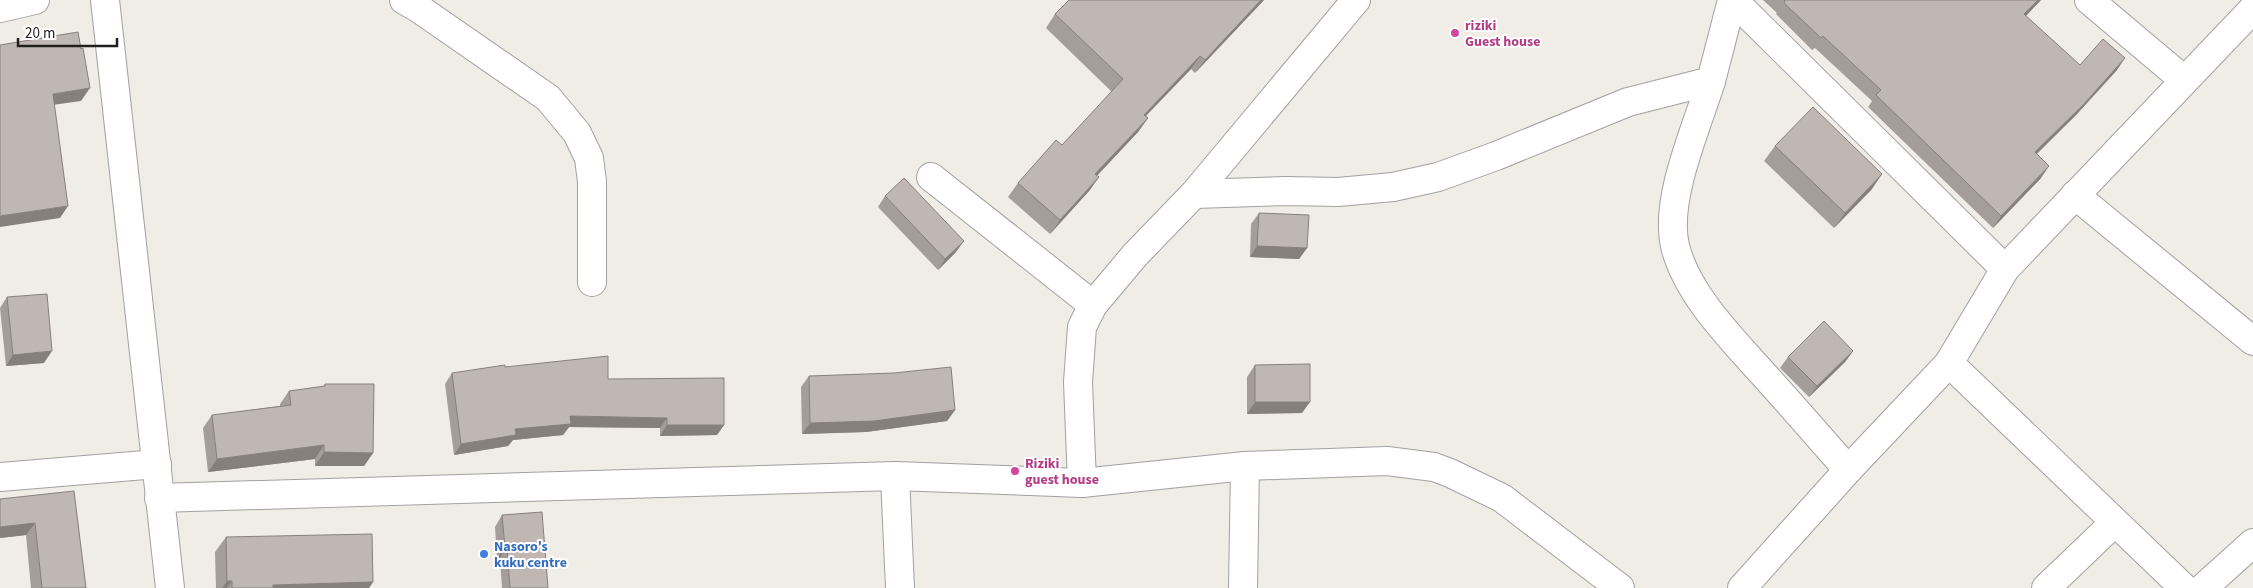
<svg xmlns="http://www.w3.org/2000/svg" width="2253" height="588" font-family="'Source Sans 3',sans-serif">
<rect width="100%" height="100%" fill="#f0ece6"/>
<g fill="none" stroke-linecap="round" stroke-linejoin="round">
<defs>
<g id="minor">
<path d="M 404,0 L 418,8 L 548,98 L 577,133 L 589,158 L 592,182 L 592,282"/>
<path d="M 1732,0 C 1725,27 1718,54 1711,81 C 1697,127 1664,199 1675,246 C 1687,295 1733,340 1765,376 C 1793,407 1821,439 1848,470"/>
<path d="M 1733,0 L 2005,269"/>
<path d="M 2089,0 L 2184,80"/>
<path d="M 0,8 L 35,0"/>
<path d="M 931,177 L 1093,305"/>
<path d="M 1194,194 L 1286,191 L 1338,192 L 1393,187 L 1438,177 L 1496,156 L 1628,102 L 1711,81"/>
<path d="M 2075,195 L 2253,341"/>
<path d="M 1949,363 L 2184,588"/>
<path d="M 895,476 L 900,588"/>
<path d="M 0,477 L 157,464"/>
<path d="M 1082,483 L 1078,382 L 1082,327 L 1093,305 L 1135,255 L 1194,194 L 1356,0"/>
<path d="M 159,498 L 895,476 L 1082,483 L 1245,466 L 1387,461 L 1434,467 L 1450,473 L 1502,498 L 1620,588"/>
<path d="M 1243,588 L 1245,466"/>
<path d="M 1742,588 L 1848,470 L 1949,363 L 2005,269 L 2253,9"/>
<path d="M 2046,588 L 2114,523"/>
<path d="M 2203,588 L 2253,543"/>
</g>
<path id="tertiary" d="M 105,0 L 170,588"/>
</defs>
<!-- minor casing -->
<use href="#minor" stroke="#a1a1a1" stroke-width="30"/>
<!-- tertiary casing -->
<use href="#tertiary" stroke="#a1a1a1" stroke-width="30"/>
<!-- minor -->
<use href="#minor" stroke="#fff" stroke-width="28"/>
<!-- tertiary -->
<use href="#tertiary" stroke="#fff" stroke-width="28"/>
</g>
<!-- wall -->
<g fill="#a59d9a">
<path d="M 1264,0 L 1195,73 L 1191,69 L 1146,116 L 1148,118 L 1138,132 L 1097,176 L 1099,177 L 1089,191 L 1050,234 L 1008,197 L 1018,183 L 1062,145 L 1112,92 L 1046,28 L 1055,14 Z"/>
<path d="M 1763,0 L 2041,0 L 2026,16 L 2080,65 L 2117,70 L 2076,115 L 2037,154 L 2041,178 L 1993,228 L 1868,107 L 1872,101 L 1815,48 L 1812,50 L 1776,14 L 1777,13 Z"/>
<path d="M 1775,146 L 1872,189 L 1834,228 L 1764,161 Z"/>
<path d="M 885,196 L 956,252 L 938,270 L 878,207 Z"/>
<path d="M 1259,213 L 1307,248 L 1299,259 L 1250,257 L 1251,224 Z"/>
<path d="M 7,297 L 44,363 L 6,366 L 0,308 Z"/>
<path d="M 1853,351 L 1845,362 L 1809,397 L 1780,368 L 1788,357 Z"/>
<path d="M 1255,365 L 1302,413 L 1247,414 L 1247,377 Z"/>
<path d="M 452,373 L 608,379 L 724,425 L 717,435 L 660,436 L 660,428 L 569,427 L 563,435 L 513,440 L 508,446 L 454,455 L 445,384 Z"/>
<path d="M 809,376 L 955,410 L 947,421 L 866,432 L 802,434 L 801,387 Z"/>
<path d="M 325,384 L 373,453 L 364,466 L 315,466 L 315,459 L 208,472 L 203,428 L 212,415 L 280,406 L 280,404 L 289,391 L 323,387 Z"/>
<path d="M 74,491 L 86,588 L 31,588 L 26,535 L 0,538 Z"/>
<path d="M 502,515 L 548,588 L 502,588 L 500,558 L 497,558 L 495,527 Z"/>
<path d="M 226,537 L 373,582 L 369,588 L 216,588 L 215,552 Z"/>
</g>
<!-- shaded-wall -->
<g fill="#86807d">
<path d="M 1261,0 L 1264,0 L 1195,73 L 1205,60 Z"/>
<path d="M 2038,0 L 2041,0 L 2016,26 L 2024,14 Z"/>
<path d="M 1200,56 L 1191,69 L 1134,128 L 1144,115 Z"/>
<path d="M 2125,58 L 2117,70 L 2076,115 L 2026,164 L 2035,152 Z"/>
<path d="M 90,88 L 81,101 L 45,106 L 53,94 Z"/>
<path d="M 1148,118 L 1138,132 L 1085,188 L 1095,174 Z"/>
<path d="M 2049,166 L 2041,178 L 1993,228 L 2001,216 Z"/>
<path d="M 1882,174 L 1872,189 L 1834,228 L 1845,213 Z"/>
<path d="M 1099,177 L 1089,191 L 1050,234 L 1060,220 Z"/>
<path d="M 68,206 L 60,218 L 0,227 L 0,216 Z"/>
<path d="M 964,241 L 956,252 L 938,270 L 945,259 Z"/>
<path d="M 1257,246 L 1307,248 L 1299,259 L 1250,257 Z"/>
<path d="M 52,351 L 44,363 L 6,366 L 13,355 Z"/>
<path d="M 1853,351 L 1845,362 L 1809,397 L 1817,386 Z"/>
<path d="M 1255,402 L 1310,402 L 1302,413 L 1247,414 Z"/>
<path d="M 955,410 L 947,421 L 866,432 L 802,434 L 810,423 Z"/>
<path d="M 570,416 L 667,418 L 660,428 L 569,427 L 563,435 L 513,440 L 508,446 L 454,455 L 461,444 L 515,429 Z"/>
<path d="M 667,425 L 724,425 L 717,435 L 660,436 Z"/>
<path d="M 324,445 L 315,459 L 208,472 L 217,459 Z"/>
<path d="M 324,452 L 373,453 L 364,466 L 315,466 Z"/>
<path d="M 35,523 L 26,535 L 0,538 L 0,527 Z"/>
<path d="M 505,547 L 507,547 L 500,558 L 497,558 Z"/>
<path d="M 227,581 L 232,581 L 227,588 L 222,588 Z"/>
<path d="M 373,582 L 369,588 L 271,588 L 273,585 Z"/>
</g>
<!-- building -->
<g fill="#c0b7b3" stroke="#86807d">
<path d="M 1069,0 L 1261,0 L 1205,60 L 1200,56 L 1144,115 L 1148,118 L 1095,174 L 1099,177 L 1060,220 L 1018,183 L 1056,140 L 1062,145 L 1123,79 L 1055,14 Z"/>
<path d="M 1784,0 L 2038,0 L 2024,14 L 2080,65 L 2103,39 L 2125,58 L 2084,104 L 2035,152 L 2049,166 L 2001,216 L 1876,95 L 1881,90 L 1823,36 L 1821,38 L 1784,3 L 1785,1 Z"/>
<path d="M 78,32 L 81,49 L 83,48 L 90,88 L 53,94 L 68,206 L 0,216 L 0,45 Z"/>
<path d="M 1813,107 L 1882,174 L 1845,213 L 1775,146 Z"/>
<path d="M 904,178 L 964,241 L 945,259 L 885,196 Z"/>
<path d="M 1259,213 L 1309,215 L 1307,248 L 1257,246 Z"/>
<path d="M 47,294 L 52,351 L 13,355 L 7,297 Z"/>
<path d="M 1824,321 L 1853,351 L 1817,386 L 1788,357 Z"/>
<path d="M 608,356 L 608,379 L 724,378 L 724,425 L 667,425 L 667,418 L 570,416 L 571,424 L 515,429 L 516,435 L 461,444 L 452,373 L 505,365 L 505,367 Z"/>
<path d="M 1310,364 L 1310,402 L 1255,402 L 1255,365 Z"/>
<path d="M 951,367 L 955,410 L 874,421 L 810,423 L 809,376 L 894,373 Z"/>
<path d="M 325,384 L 374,384 L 373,453 L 324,452 L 324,445 L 217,459 L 212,415 L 291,405 L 289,391 L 325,386 Z"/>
<path d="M 74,491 L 86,588 L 42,588 L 35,523 L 0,527 L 0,499 Z"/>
<path d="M 542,512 L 548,588 L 510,588 L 507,547 L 505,547 L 502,515 Z"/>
<path d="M 372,534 L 373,582 L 273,585 L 273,588 L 232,588 L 232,581 L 227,581 L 226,537 Z"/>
</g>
<!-- markers -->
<g fill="#d1479c" stroke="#fff" stroke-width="2">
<circle cx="1455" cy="33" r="5"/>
<circle cx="1015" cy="471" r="5"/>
</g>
<circle fill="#3f7fe0" stroke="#fff" stroke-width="2" cx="484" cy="554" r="5"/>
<g text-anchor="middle" stroke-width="4" stroke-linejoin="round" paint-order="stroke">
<!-- hotel labels -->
<g font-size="14" font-weight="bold" fill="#b23c85" stroke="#fff" text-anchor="start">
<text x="1465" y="30">riziki<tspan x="1465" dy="16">Guest house</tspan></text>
<text x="1025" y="468">Riziki<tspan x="1025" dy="16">guest house</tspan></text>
</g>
<!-- shop labels -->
<g font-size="14" font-weight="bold" fill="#366cbe" stroke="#fff" text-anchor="start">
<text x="494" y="551">Nasoro's<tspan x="494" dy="16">kuku centre</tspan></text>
</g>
</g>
<!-- scale -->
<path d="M18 38v8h99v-8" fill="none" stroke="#202020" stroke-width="2.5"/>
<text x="25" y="38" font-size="15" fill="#202020" stroke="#ffffff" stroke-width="4" paint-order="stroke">20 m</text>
</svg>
